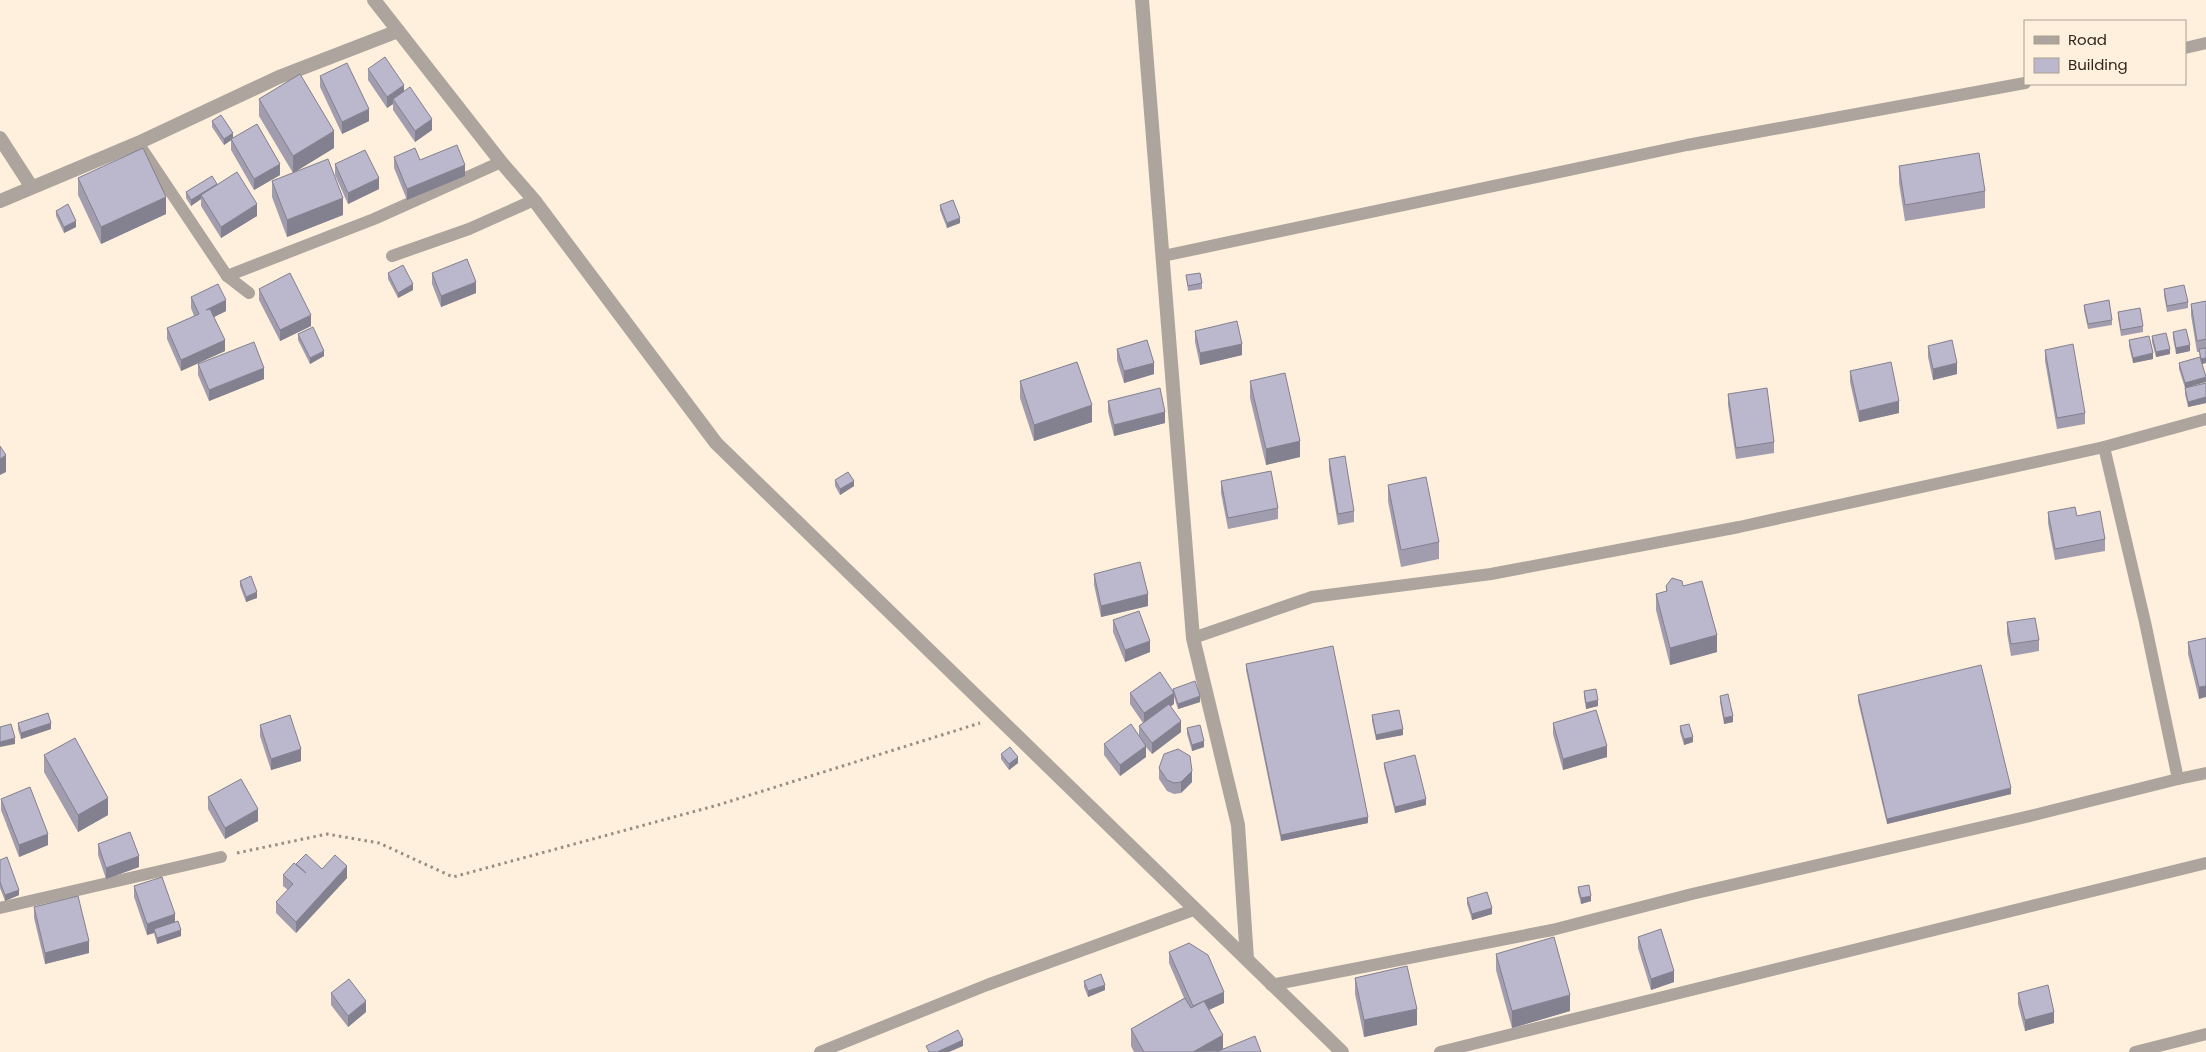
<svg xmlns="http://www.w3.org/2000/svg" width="2206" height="1052" font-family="Poppins,sans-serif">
<rect width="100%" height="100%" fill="#fef0dc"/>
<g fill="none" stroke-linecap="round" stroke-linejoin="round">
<!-- path -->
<path stroke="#988e80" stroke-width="3" stroke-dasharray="2.5 4" stroke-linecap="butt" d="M 237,853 L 327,834 L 379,843 L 453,877 L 718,805 L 980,723"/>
<!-- service -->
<g stroke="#aca49d" stroke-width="12">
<path d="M 2185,48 L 2206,43"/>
<path d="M 138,143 L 227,276 L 249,293"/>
<path d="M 392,256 L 469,229 L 534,200"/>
<path d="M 1163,256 L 1687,145 L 2025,83"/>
<path d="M 227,276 L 374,219 L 501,162"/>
<path d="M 1193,638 L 1312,597 L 1491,574 L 1739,527 L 2104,447 L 2206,419"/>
<path d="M 2178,779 L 2206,773"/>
<path d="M 0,908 L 221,857"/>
<path d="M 1271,985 L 1552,930 L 1692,894 L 2034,815 L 2178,779 L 2145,622 L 2104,447"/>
<path d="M 820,1052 L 987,985 L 1196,909"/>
<path d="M 1440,1052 L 2206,863"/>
<path d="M 2135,1052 L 2206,1034"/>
</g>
<!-- minor -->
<g stroke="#aca49d" stroke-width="14">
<path d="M 374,0 L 501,162 L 534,200 L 716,443 L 1342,1052"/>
<path d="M 1142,0 L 1193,638 L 1238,825 L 1247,959"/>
<path d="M 0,138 L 31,186"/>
<path d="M 0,201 L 138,143 L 279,77 L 398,31"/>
</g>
</g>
<!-- wall -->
<g fill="#a19daf">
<path d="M 368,69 L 404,91 L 432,130 L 415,142 L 393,110 L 393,104 L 387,108 L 368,80 Z"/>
<path d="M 320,76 L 369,121 L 342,134 L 320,87 Z"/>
<path d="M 259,99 L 334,148 L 295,172 L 343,215 L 287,237 L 272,197 L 272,181 L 293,173 L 259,116 Z"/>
<path d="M 212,121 L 233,138 L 280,175 L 254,190 L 231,150 L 231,140 L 224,145 L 212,127 Z"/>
<path d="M 394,157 L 420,160 L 465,176 L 407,200 L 394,168 Z"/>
<path d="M 335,164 L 379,189 L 348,204 L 335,175 Z"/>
<path d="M 1899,166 L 1985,191 L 1985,208 L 1905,221 L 1899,183 Z"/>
<path d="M 78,178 L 166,214 L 101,244 L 78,195 Z"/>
<path d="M 217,185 L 257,216 L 221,238 L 201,206 L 201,199 L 191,206 L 186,198 L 186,192 Z"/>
<path d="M 940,205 L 960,223 L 947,228 L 940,210 Z"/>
<path d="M 56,211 L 76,227 L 64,233 L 56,216 Z"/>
<path d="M 388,273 L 413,290 L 398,298 L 388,279 Z"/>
<path d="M 432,273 L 476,293 L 441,307 L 432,284 Z"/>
<path d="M 1186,275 L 1202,283 L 1202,289 L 1188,291 Z"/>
<path d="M 259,289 L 311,326 L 280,341 L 259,300 Z"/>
<path d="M 2164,289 L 2188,302 L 2188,308 L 2167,312 L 2164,295 Z"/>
<path d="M 191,297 L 226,311 L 214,317 L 225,351 L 181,371 L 167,339 L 167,328 L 194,316 L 191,308 Z"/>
<path d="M 2206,301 L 2206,363 L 2202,364 L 2190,387 L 2206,383 L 2206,403 L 2188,407 L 2185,394 L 2185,388 L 2179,369 L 2179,363 L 2200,357 L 2199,352 L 2197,352 L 2191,315 L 2191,304 Z"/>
<path d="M 2084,305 L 2112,320 L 2112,325 L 2088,329 L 2084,310 Z"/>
<path d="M 2118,312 L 2143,326 L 2143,332 L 2121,336 L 2118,317 Z"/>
<path d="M 1195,331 L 1242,355 L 1200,365 L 1195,342 Z"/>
<path d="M 2173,332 L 2190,351 L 2176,354 L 2173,338 Z"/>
<path d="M 298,334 L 324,356 L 310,364 L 298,340 Z"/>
<path d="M 2152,336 L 2170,354 L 2156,357 L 2152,342 Z"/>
<path d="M 2129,340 L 2153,359 L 2133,363 L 2129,346 Z"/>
<path d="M 1928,346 L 1957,374 L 1933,380 L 1928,357 Z"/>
<path d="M 1117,349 L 1154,374 L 1124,383 L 1117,360 Z"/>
<path d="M 2045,350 L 2085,413 L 2085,424 L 2057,429 L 2045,361 Z"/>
<path d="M 198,364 L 264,379 L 209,401 L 198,375 Z"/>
<path d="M 1850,371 L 1899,413 L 1859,422 L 1850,382 Z"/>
<path d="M 1020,381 L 1092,422 L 1034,441 L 1020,398 Z"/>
<path d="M 1250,381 L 1300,457 L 1266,465 L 1250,398 Z"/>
<path d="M 1728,394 L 1774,442 L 1774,453 L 1736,459 L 1728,405 Z"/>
<path d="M 1108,401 L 1165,423 L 1114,436 L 1108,412 Z"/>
<path d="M 1329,459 L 1354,511 L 1354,522 L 1338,525 L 1329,470 Z"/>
<path d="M 835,480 L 854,486 L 840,495 L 835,486 Z"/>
<path d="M 1221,481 L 1278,508 L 1278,519 L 1228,529 L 1221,493 Z"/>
<path d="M 1388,485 L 1439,542 L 1439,559 L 1401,567 L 1388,501 Z"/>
<path d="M 2048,512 L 2077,516 L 2105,539 L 2105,551 L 2055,560 L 2048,523 Z"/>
<path d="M 1094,574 L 1148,606 L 1101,617 L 1094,585 Z"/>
<path d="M 240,581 L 257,598 L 246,602 L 240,586 Z"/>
<path d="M 1666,586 L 1683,586 L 1717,652 L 1670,665 L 1656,610 L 1656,594 L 1666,591 Z"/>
<path d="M 1113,620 L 1150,652 L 1125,662 L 1113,632 Z"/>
<path d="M 2007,622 L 2039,640 L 2039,651 L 2011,656 L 2007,633 Z"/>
<path d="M 2206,638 L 2199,699 L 2188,654 L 2188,642 Z"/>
<path d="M 1246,664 L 1368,823 L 1281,841 L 1246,670 Z"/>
<path d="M 1173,689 L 1200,702 L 1178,709 L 1174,697 L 1174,704 L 1171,706 L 1181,732 L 1152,754 L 1146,747 L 1146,757 L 1120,776 L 1104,755 L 1104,744 L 1139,736 L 1139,726 L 1143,723 L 1130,704 L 1130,693 L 1173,691 Z"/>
<path d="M 1584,691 L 1598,706 L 1586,709 L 1584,697 Z"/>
<path d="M 1858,695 L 2011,794 L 1887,824 L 1858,701 Z"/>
<path d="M 1720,696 L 1733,722 L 1724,724 L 1720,702 Z"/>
<path d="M 1372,715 L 1403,735 L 1376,740 L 1372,721 Z"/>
<path d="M 18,723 L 51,729 L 21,739 L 18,729 Z"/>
<path d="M 1553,723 L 1607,757 L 1563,770 L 1553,734 Z"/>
<path d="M 260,725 L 301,761 L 271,770 L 260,736 Z"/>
<path d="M 1680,726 L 1693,742 L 1684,745 L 1680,732 Z"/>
<path d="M 1187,728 L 1204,747 L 1192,751 L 1187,734 Z"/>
<path d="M 1001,754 L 1018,763 L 1009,770 L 1001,759 Z"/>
<path d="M 44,755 L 108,815 L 78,832 L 44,772 Z"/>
<path d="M 1384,763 L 1426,805 L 1395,813 L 1384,768 Z"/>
<path d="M 1159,768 L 1192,782 L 1181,793 L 1174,794 L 1167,791 L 1159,779 Z"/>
<path d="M 208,797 L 258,821 L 225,839 L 208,809 Z"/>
<path d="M 1,799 L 48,845 L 19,857 L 1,810 Z"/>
<path d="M 98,844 L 139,867 L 106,879 L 98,855 Z"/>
<path d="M 0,860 L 19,895 L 5,901 L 0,888 Z"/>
<path d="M 296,864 L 322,869 L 347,878 L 296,933 L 276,913 L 276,902 L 288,890 L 283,886 L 283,875 L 296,865 Z"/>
<path d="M 134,886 L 175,922 L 181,936 L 157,944 L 154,933 L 147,935 L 134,897 Z"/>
<path d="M 1578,887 L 1591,901 L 1581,904 L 1578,892 Z"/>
<path d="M 1467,898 L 1492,914 L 1472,920 L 1467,904 Z"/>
<path d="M 34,907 L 89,953 L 45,964 L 34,918 Z"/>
<path d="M 1638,937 L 1674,982 L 1651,990 L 1638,948 Z"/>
<path d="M 1169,952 L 1224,1003 L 1209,1010 L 1223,1049 L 1261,1052 L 1134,1052 L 1131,1046 L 1131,1029 L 1184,998 L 1169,963 Z"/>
<path d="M 1496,954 L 1570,1011 L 1512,1028 L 1496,970 Z"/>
<path d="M 1355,978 L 1417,1025 L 1364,1037 L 1355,994 Z"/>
<path d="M 1084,981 L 1105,990 L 1088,997 L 1084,987 Z"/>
<path d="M 331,993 L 366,1012 L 348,1027 L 331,1005 Z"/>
<path d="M 2018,993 L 2054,1023 L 2025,1031 L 2018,1004 Z"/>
</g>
<!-- shaded-wall -->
<g fill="#83808f">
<path d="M 404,85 L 404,97 L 393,99 L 393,104 L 387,108 L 387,97 Z"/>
<path d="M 369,109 L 369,121 L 342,134 L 342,122 Z"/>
<path d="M 432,119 L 432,130 L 415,142 L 415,131 Z"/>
<path d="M 334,131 L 334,148 L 293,173 L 293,156 Z"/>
<path d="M 233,133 L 233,139 L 224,145 L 224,139 Z"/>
<path d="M 280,164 L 280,175 L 254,190 L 254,179 Z"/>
<path d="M 465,165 L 465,176 L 407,200 L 407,189 Z"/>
<path d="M 379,178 L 379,189 L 348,204 L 348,193 Z"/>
<path d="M 217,184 L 217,189 L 201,195 L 201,199 L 191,206 L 191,200 Z"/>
<path d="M 166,197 L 166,214 L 101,244 L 101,227 Z"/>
<path d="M 343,198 L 343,215 L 287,237 L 287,220 Z"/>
<path d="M 257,204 L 257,216 L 221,238 L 221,227 Z"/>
<path d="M 960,218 L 960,223 L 947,228 L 947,223 Z"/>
<path d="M 76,221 L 76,227 L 64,233 L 64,227 Z"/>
<path d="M 476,282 L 476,293 L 441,307 L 441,296 Z"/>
<path d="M 413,284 L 413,290 L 398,298 L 398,293 Z"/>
<path d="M 226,300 L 226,311 L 206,321 L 206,310 Z"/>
<path d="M 311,315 L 311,326 L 280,341 L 280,330 Z"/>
<path d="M 225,340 L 225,351 L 181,371 L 181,360 Z"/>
<path d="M 1242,344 L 1242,355 L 1200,365 L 1200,353 Z"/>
<path d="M 2190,345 L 2190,351 L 2176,354 L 2176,348 Z"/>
<path d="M 2170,349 L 2170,354 L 2156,357 L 2156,352 Z"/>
<path d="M 324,351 L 324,356 L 310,364 L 310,358 Z"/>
<path d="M 2153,353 L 2153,359 L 2133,363 L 2133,358 Z"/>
<path d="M 2206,358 L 2206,363 L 2201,364 L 2201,359 Z"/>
<path d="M 1154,363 L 1154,374 L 1124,383 L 1124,371 Z"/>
<path d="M 1957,363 L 1957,374 L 1933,380 L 1933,369 Z"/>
<path d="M 264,368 L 264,379 L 209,401 L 209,390 Z"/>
<path d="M 2206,377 L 2206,382 L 2185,388 L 2185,383 Z"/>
<path d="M 2206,397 L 2206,403 L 2188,407 L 2188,402 Z"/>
<path d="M 1899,401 L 1899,413 L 1859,422 L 1859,411 Z"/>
<path d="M 1092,405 L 1092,422 L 1034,441 L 1034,425 Z"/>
<path d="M 1165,412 L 1165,423 L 1114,436 L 1114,425 Z"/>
<path d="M 1300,441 L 1300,457 L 1266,465 L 1266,449 Z"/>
<path d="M 6,455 L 6,472 L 0,475 L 0,459 Z"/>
<path d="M 854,481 L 854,486 L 840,495 L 840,489 Z"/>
<path d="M 257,592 L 257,598 L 246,602 L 246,597 Z"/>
<path d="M 1148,594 L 1148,606 L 1101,617 L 1101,606 Z"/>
<path d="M 1717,635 L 1717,652 L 1670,665 L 1670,648 Z"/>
<path d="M 1150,641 L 1150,652 L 1125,662 L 1125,650 Z"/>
<path d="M 2206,686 L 2206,697 L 2199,699 L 2199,687 Z"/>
<path d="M 1174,693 L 1174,704 L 1144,724 L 1144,713 Z"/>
<path d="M 1200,696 L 1200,702 L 1178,709 L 1178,704 Z"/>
<path d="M 1598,700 L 1598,706 L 1586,709 L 1586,703 Z"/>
<path d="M 1733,716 L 1733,722 L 1724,724 L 1724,718 Z"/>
<path d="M 1181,721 L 1181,732 L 1152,754 L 1152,743 Z"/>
<path d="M 51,723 L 51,729 L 21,739 L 21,733 Z"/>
<path d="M 1403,729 L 1403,735 L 1376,740 L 1376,735 Z"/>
<path d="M 1693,737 L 1693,742 L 1684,745 L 1684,739 Z"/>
<path d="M 15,738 L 15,744 L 0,747 L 0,742 Z"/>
<path d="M 1204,741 L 1204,747 L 1192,751 L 1192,745 Z"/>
<path d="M 1146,746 L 1146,757 L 1120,776 L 1120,765 Z"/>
<path d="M 1607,746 L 1607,757 L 1563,770 L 1563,759 Z"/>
<path d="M 301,749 L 301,761 L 271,770 L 271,759 Z"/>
<path d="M 1018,757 L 1018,763 L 1009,770 L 1009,764 Z"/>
<path d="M 1192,771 L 1192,782 L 1181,793 L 1181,782 Z"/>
<path d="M 2011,788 L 2011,794 L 1887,824 L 1887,819 Z"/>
<path d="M 108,798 L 108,815 L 78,832 L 78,815 Z"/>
<path d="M 1426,799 L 1426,805 L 1395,813 L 1395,807 Z"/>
<path d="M 258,809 L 258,821 L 225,839 L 225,828 Z"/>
<path d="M 1368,817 L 1368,823 L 1281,841 L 1281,835 Z"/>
<path d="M 48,834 L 48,845 L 19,857 L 19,845 Z"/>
<path d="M 139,856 L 139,867 L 106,879 L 106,868 Z"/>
<path d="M 347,866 L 347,878 L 296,933 L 296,922 Z"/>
<path d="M 19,890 L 19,895 L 5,901 L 5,895 Z"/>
<path d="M 1591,896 L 1591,901 L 1581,904 L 1581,898 Z"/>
<path d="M 1492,908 L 1492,914 L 1472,920 L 1472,914 Z"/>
<path d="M 175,914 L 175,925 L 154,929 L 154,933 L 147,935 L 147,924 Z"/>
<path d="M 181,930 L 181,936 L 157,944 L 157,938 Z"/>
<path d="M 89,941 L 89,953 L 45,964 L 45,953 Z"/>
<path d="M 1674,971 L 1674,982 L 1651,990 L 1651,979 Z"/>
<path d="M 1105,985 L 1105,990 L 1088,997 L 1088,991 Z"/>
<path d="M 1224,992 L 1224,1003 L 1193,1017 L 1193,1006 Z"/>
<path d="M 1570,995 L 1570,1011 L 1512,1028 L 1512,1011 Z"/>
<path d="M 366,1001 L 366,1012 L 348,1027 L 348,1016 Z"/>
<path d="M 1417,1009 L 1417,1025 L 1364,1037 L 1364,1020 Z"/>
<path d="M 2054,1012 L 2054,1023 L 2025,1031 L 2025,1020 Z"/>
<path d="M 1223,1035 L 1223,1051 L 1193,1052 Z"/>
<path d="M 963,1040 L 963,1046 L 949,1052 L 937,1052 Z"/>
</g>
<!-- building -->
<g fill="#bbb7cc" stroke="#83808f">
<path d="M 385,57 L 404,85 L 387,97 L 368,69 Z"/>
<path d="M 347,63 L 369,109 L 342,122 L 320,76 Z"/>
<path d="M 300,74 L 334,131 L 293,156 L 259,99 Z"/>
<path d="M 410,87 L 432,119 L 415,131 L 393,99 Z"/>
<path d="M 221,115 L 233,133 L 224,139 L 212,121 Z"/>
<path d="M 257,124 L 280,164 L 254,179 L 231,139 Z"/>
<path d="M 457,145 L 465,165 L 407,189 L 394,157 L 415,148 L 420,160 Z"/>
<path d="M 143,148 L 166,197 L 101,227 L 78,178 Z"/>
<path d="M 365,150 L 379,178 L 348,193 L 335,164 Z"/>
<path d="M 1979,153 L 1985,191 L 1905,205 L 1899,166 Z"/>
<path d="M 328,159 L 343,198 L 287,220 L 272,181 Z"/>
<path d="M 237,172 L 257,204 L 221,227 L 201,195 Z"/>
<path d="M 212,176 L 217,184 L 191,200 L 186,192 Z"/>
<path d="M 953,200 L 960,218 L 947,223 L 940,205 Z"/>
<path d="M 68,204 L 76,221 L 64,227 L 56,211 Z"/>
<path d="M 467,259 L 476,282 L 441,296 L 432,273 Z"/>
<path d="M 403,265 L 413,284 L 398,293 L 388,273 Z"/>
<path d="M 290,273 L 311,315 L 280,330 L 259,289 Z"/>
<path d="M 1200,273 L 1202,283 L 1188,286 L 1186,275 Z"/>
<path d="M 218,284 L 226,300 L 206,310 L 210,309 L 225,340 L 181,360 L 167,328 L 199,314 L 191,297 Z"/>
<path d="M 2184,285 L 2188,302 L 2167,306 L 2164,289 Z"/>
<path d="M 2109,300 L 2112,320 L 2088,324 L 2084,305 Z"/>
<path d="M 2206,301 L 2206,339 L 2197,341 L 2191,304 Z"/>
<path d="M 2140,308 L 2143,326 L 2121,330 L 2118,312 Z"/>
<path d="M 1237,321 L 1242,344 L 1200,353 L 1195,331 Z"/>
<path d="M 313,327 L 324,351 L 310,358 L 298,334 Z"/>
<path d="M 2186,329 L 2190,345 L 2176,348 L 2173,332 Z"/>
<path d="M 2166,333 L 2170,349 L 2156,352 L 2152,336 Z"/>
<path d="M 2149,336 L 2153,353 L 2133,358 L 2129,340 Z"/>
<path d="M 1147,340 L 1154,363 L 1124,371 L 1117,349 Z"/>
<path d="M 1952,340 L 1957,363 L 1933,369 L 1928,346 Z"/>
<path d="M 254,342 L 264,368 L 209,390 L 198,364 Z"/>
<path d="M 2073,344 L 2085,413 L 2057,418 L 2045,350 Z"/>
<path d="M 2206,348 L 2206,358 L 2201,359 L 2199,349 Z"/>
<path d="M 2200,357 L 2206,377 L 2185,383 L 2179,363 Z"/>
<path d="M 1077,362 L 1092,405 L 1034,425 L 1020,381 Z"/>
<path d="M 1891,362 L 1899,401 L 1859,411 L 1850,371 Z"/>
<path d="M 1285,373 L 1300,441 L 1266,449 L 1250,381 Z"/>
<path d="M 2206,383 L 2206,397 L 2188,402 L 2185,388 Z"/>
<path d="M 1160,388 L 1165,412 L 1114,425 L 1108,401 Z"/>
<path d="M 1767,388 L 1774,442 L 1736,448 L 1728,394 Z"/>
<path d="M 0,446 L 6,455 L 0,459 Z"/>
<path d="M 1345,456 L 1354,511 L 1338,514 L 1329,459 Z"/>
<path d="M 1271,471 L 1278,508 L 1228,518 L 1221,481 Z"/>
<path d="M 848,472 L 854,481 L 840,489 L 835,480 Z"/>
<path d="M 1426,477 L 1439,542 L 1401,550 L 1388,485 Z"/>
<path d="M 2075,507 L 2077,516 L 2100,511 L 2105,539 L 2055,549 L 2048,512 Z"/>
<path d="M 1140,562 L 1148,594 L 1101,606 L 1094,574 Z"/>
<path d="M 251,576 L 257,592 L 246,597 L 240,581 Z"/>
<path d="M 1672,578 L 1682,581 L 1683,586 L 1702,581 L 1717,635 L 1670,648 L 1656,594 L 1667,591 L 1666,586 Z"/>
<path d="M 1139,611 L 1150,641 L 1125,650 L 1113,620 Z"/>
<path d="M 2035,618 L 2039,640 L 2011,644 L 2007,622 Z"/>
<path d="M 2206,638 L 2206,686 L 2199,687 L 2188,642 Z"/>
<path d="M 1333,646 L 1368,817 L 1281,835 L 1246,664 Z"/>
<path d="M 1981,665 L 2011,788 L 1887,819 L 1858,695 Z"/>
<path d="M 1160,672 L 1174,693 L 1144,713 L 1130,693 Z"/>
<path d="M 1195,681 L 1200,696 L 1178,704 L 1173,689 Z"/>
<path d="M 1596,689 L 1598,700 L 1586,703 L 1584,691 Z"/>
<path d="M 1728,694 L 1733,716 L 1724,718 L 1720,696 Z"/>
<path d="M 1169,704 L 1181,721 L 1152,743 L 1139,726 Z"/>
<path d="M 1399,710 L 1403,729 L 1376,735 L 1372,715 Z"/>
<path d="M 1596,710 L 1607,746 L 1563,759 L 1553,723 Z"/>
<path d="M 48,713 L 51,723 L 21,733 L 18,723 Z"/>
<path d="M 290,715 L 301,749 L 271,759 L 260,725 Z"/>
<path d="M 11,724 L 15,738 L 0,742 L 0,727 Z"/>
<path d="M 1131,724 L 1146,746 L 1120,765 L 1104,744 Z"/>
<path d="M 1689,724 L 1693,737 L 1684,739 L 1680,726 Z"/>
<path d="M 1200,725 L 1204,741 L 1192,745 L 1187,728 Z"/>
<path d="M 75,738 L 108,798 L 78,815 L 44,755 Z"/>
<path d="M 1010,747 L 1018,757 L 1009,764 L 1001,754 Z"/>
<path d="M 1178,749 L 1190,756 L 1192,771 L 1181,782 L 1174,783 L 1167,780 L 1159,768 L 1164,754 Z"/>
<path d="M 1415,755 L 1426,799 L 1395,807 L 1384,763 Z"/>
<path d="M 241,779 L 258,809 L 225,828 L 208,797 Z"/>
<path d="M 30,787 L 48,834 L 19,845 L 1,799 Z"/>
<path d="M 130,832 L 139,856 L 106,868 L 98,844 Z"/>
<path d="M 306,854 L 322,869 L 335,855 L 347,866 L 296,922 L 276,902 L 293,884 L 283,875 L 294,863 L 306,873 L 296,864 Z"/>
<path d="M 7,857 L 19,890 L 5,895 L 0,882 L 0,860 Z"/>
<path d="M 162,877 L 175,914 L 147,924 L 134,886 Z"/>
<path d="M 1589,885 L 1591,896 L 1581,898 L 1578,887 Z"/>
<path d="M 1487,892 L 1492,908 L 1472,914 L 1467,898 Z"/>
<path d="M 78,896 L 89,941 L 45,953 L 34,907 Z"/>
<path d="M 178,921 L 181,930 L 157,938 L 154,929 Z"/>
<path d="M 1661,929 L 1674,971 L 1651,979 L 1638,937 Z"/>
<path d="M 1554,937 L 1570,995 L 1512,1011 L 1496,954 Z"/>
<path d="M 1189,943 L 1208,955 L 1224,992 L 1193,1006 L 1169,952 Z"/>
<path d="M 1407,966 L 1417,1009 L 1364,1020 L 1355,978 Z"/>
<path d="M 1101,974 L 1105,985 L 1088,991 L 1084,981 Z"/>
<path d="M 349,979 L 366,1001 L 348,1016 L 331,993 Z"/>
<path d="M 2048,985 L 2054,1012 L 2025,1020 L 2018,993 Z"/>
<path d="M 1185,998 L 1191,1008 L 1204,1001 L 1223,1035 L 1193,1052 L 1144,1052 L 1131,1029 Z"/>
<path d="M 958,1030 L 963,1040 L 937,1052 L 929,1052 L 926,1046 Z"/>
<path d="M 1255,1036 L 1261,1052 L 1216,1052 Z"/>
</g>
<!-- legend -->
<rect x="2024" y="20" width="162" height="65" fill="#fef0dc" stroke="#aaa091"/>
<rect x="2034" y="36" width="25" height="8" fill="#aca49d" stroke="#aaa091"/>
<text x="2068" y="45" font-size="15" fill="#2d2720">Road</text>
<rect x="2034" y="58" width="25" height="15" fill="#bbb7cc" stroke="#aaa091"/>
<text x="2068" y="70" font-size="15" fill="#2d2720">Building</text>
</svg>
